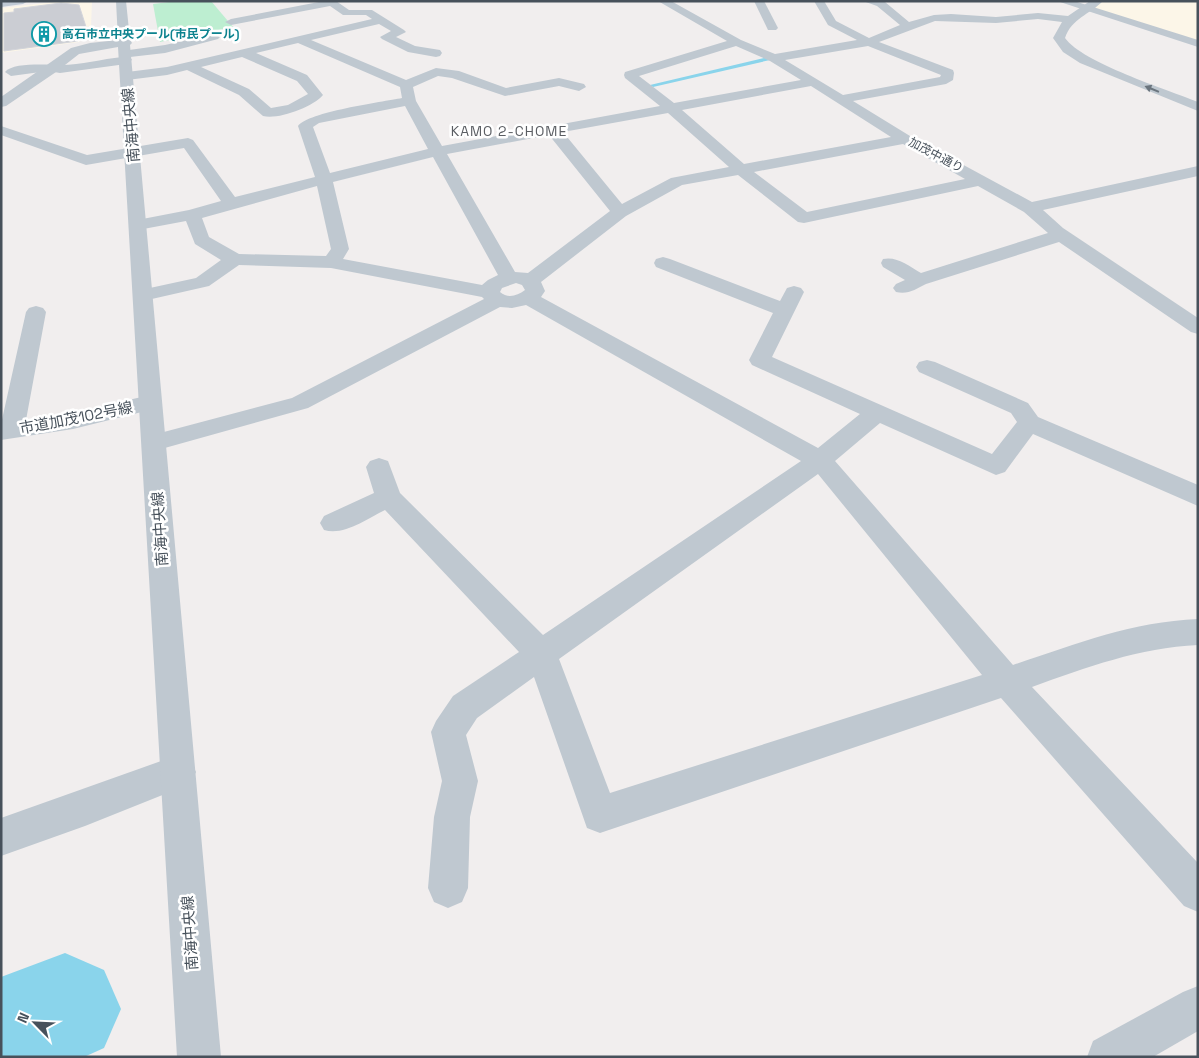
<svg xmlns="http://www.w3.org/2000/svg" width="1199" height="1058" font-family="'Space Grotesk','Noto Sans JP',sans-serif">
<rect width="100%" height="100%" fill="#f1eeee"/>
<!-- commercial -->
<g fill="#fcf6e8">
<path d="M 62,1 L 92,2 L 91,26 L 79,42 L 1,53 L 1,8 Z"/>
<path d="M 1098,1 L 1198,1 L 1198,43 L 1086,9 Z"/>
</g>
<!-- green -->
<path fill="#bdeed1" d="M 177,1 L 211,1 L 233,27 L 160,42 L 153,4 Z"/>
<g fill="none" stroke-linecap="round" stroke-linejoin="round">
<!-- stream -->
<path fill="#8ad4eb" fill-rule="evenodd" d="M 768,57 L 770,60 L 653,87 L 650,85 Z"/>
<!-- river -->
<path fill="#8ad4eb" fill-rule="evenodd" d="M 65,953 L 104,970 L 121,1009 L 104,1048 L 84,1057 L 1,1057 L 1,977 Z"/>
</g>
<!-- building -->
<path fill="#cbcdd3" stroke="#d2d4da" d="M 61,3 L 79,5 L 87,30 L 78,41 L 4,51 L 4,13 L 14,12 L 14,9 Z"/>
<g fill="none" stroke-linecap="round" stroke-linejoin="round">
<!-- minor -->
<g fill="#bfc8d0" fill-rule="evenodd">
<path d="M 324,1 L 336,1 L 349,10 L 372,10 L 404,30 L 406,32 L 396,37 L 415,46 L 440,50 L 442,53 L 440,56 L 436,57 L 408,52 L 382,39 L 380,37 L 391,31 L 379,24 L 311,40 L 406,80 L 436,68 L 459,71 L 506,88 L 559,78 L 584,84 L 586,87 L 579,91 L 559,86 L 505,96 L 452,78 L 438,76 L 413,87 L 416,101 L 442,146 L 660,106 L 625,78 L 624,75 L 625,72 L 727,41 L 658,1 L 671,1 L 741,40 L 775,54 L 857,40 L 828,25 L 814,1 L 824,1 L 836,21 L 869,38 L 900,25 L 877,6 L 863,1 L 885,2 L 909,22 L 934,15 L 951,14 L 996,17 L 1038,13 L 1068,16 L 1090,1 L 1103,1 C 1089,15 1072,18 1065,38 C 1083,63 1166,89 1198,102 L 1198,111 L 1080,63 L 1063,52 L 1053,38 L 1062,22 L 1038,19 L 996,23 L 935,21 L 879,42 L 953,70 L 954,73 L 953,80 L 946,84 L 853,101 L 910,136 L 1032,202 L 1198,166 L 1198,176 L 1043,210 L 1063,228 L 1198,318 L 1198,334 L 1191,332 L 1059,242 L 926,284 C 916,289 908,295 896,292 L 893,288 L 896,284 L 905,280 L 883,267 L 881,263 L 883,259 C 897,256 909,266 921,273 L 1048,233 L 1024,212 L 978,186 L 804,223 L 798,222 L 738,175 L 682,185 L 626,216 L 541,282 L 545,291 L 541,297 L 818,448 L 860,414 L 752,365 L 749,360 L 773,313 L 656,267 L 654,263 L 656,259 L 663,257 L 670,259 L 780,301 L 787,288 L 794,286 L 801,288 L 804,292 L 772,357 L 992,454 L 1017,422 L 1011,413 L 919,372 L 916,367 L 919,362 L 927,360 L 935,362 L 1028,403 L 1038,417 L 1198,485 L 1198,506 L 1033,434 L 1005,472 L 996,475 L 880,423 L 835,461 L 1013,665 C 1076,644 1131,622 1198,619 L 1198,645 C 1139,648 1087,667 1032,687 L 1198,863 L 1198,912 L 1184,906 L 1001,698 L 600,833 L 587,828 L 534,677 L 477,718 L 466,735 L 478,781 L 470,817 L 468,888 L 462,902 L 448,908 L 434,902 L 428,888 L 434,817 L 442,781 L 431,732 L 436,721 L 453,696 L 519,652 L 385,510 C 367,519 344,536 324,530 L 320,523 L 324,516 L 374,493 L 366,467 L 370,461 L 379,458 L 388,461 L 400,493 L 543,635 L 801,461 L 526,305 L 512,308 L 500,307 L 308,408 L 154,451 L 145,449 L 142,443 L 145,437 L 292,398 L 484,299 L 482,297 L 331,268 L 239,265 L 209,286 L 143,301 L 136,299 L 133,295 L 136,291 L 196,278 L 221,260 L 195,244 L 186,221 L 138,230 L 132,229 L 129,225 L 132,221 L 189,210 L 221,201 L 184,148 L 86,165 L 1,135 L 1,126 L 87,155 L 188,138 L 193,140 L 235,197 L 315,177 L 298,126 C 308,112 382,102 402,98 L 400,87 L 298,43 L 256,53 L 307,75 L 323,95 C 313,107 278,120 263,116 L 239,95 L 187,70 L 167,75 L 127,80 L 121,76 L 127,72 L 167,67 L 372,19 L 366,15 L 343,15 L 330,6 L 231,25 L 225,22 L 231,19 ZM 736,46 L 770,61 L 801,80 L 674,103 L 639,76 ZM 868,46 L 941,75 L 940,77 L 843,95 L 785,60 ZM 242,57 L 297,81 L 308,94 L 288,105 L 271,108 L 249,89 L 201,67 ZM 811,86 L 891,137 L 744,164 L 682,110 ZM 405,106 L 428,149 L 330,173 L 313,127 L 319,123 ZM 668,113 L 729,167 L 671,178 L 622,204 L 563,132 ZM 549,135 L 610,211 L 528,273 L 515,272 L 447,154 ZM 903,144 L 965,179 L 807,212 L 754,172 ZM 433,157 L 498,275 L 488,280 L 482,285 L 343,259 L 349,249 L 333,182 ZM 317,186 L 331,249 L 326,256 L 239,254 L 209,237 L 202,218 ZM 516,283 L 522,285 L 525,290 C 517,296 508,299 500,292 L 502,288 ZM 818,474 L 982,675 L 610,793 L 559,659 Z"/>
<path d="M 754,1 L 764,1 L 778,28 L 776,30 L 768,30 Z"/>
<path d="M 214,34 L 220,37 L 218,39 L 165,53 L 130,57 L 132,60 L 126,64 L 60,73 L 48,71 L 11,76 L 5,72 C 13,62 48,65 61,65 C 81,65 102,59 122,57 L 120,54 L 122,51 L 165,45 Z"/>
<path d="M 36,306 L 43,308 L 46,312 L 26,420 L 73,413 L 150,395 L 158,398 L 162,403 L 158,408 L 73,429 L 1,440 L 1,424 L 26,312 L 29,308 Z"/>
<path d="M 178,755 L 190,760 L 196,772 L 190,784 L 85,826 L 1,856 L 1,818 Z"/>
<path d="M 1198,986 L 1198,1031 L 1153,1057 L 1087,1057 L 1093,1041 L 1183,992 Z"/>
</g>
<!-- tertiary -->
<g fill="#bfc8d0" fill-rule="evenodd">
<path d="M 116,1 L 126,1 L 130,40 L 132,43 L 130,45 L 221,1057 L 177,1057 L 118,47 L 79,54 L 56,72 L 6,106 L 1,107 L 1,97 L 71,48 L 90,43 L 118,40 Z"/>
<path d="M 1057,1 L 1074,1 L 1198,40 L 1198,47 Z"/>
</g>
<!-- secondary -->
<path fill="#bfc9d5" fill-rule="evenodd" d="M 1,1 L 28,1 L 23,4 L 1,7 Z"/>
</g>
<!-- one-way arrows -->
<defs><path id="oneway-solid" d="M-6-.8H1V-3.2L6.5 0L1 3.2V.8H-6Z" transform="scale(1.25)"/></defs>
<use fill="#6b757e" href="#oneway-solid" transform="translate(1152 89) rotate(-158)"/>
<!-- icons -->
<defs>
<symbol id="building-ring" viewBox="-11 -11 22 22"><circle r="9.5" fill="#fff" stroke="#0f9aa8" stroke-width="1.5"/><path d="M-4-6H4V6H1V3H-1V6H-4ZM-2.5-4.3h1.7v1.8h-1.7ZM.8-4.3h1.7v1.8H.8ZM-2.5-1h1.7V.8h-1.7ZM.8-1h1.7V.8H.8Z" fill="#0f9aa8"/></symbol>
</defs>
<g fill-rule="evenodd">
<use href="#building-ring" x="30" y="20" width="28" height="28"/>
</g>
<g text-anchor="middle" stroke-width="5" stroke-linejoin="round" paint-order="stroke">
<!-- far-culture labels -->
<g font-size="12" font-weight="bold" fill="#0d838f" stroke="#fff" text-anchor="start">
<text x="62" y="38">高石市立中央プール(市民プール)</text>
</g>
<!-- far-street labels -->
<g font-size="12" fill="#47515b" stroke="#fff">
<text transform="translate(936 155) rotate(28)" y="4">加茂中通り</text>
</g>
<!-- far-neighbourhood labels -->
<g font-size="14" letter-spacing="1" fill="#5b5e63" stroke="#fff">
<text x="509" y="136">KAMO 2-CHOME</text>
</g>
<!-- street labels -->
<g font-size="15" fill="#47515b" stroke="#fff">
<text transform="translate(131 125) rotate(-95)" y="5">南海中央線</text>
<text transform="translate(76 418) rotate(-11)" y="5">市道加茂102号線</text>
<text transform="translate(160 529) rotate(-94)" y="5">南海中央線</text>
<text transform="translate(190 933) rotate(-94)" y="5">南海中央線</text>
</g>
</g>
<!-- border -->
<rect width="1199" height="1058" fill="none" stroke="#47515b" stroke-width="5"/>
<!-- north arrow -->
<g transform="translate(35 1023) rotate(294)" stroke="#ffffff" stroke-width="4" paint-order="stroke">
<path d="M0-4L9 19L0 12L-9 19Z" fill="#47515b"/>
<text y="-8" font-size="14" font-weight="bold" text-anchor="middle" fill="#47515b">N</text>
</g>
</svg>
